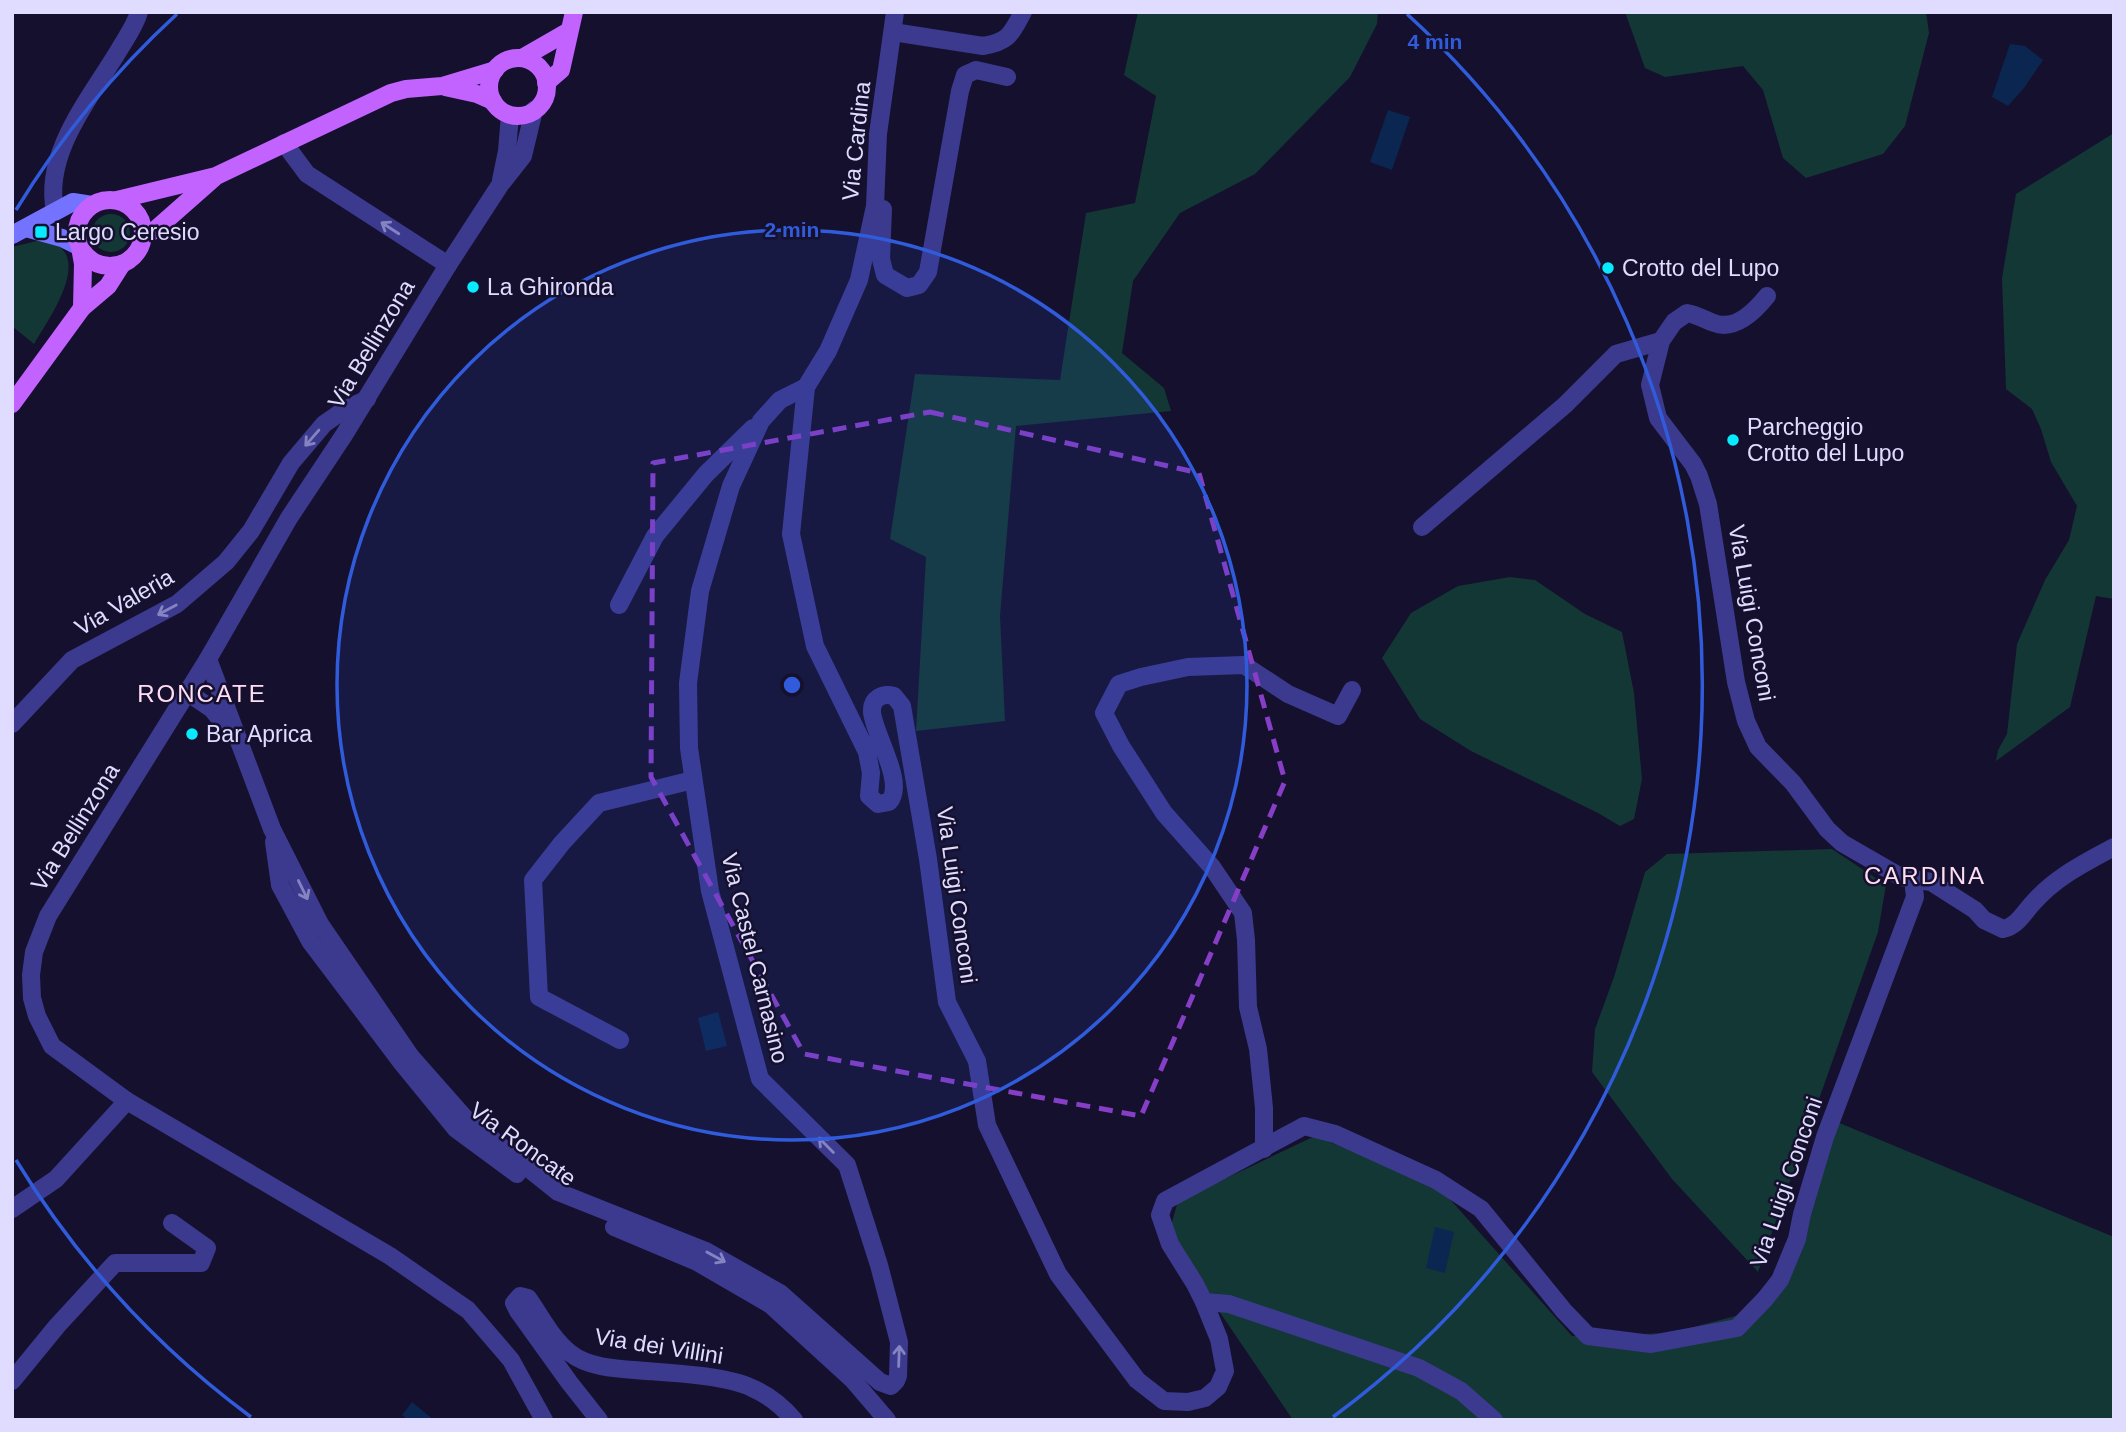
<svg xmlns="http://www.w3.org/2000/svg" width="2126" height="1432" font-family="Helvetica,sans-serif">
<rect width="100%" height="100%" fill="#15102d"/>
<!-- green -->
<g fill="#133735">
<path d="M 1138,12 L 1378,12 L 1377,24 L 1350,77 L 1255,174 L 1180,213 L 1133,281 L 1122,353 L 1164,388 L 1171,411 L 1016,426 L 1000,616 L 1005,721 L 916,731 L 926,557 L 890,539 L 915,374 L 1060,380 L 1086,213 L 1135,203 L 1156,96 L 1124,75 Z"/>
<path d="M 1625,12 L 1926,12 L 1929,33 L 1905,126 L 1883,154 L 1806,178 L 1783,158 L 1763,90 L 1743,66 L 1665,77 L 1645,68 Z"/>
<path d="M 2114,133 L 2114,599 L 2096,596 L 2070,707 L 1996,761 L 1998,750 L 2007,734 L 2017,644 L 2045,580 L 2069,540 L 2077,506 L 2051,462 L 2041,429 L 2032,409 L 2006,389 L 2002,278 L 2016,194 Z"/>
<circle cx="111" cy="233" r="19"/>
<path d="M 41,240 C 46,241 52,243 57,245 C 89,264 46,323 34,344 L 12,326 L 12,247 Z"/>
<path d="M 1510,577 L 1535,580 L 1585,614 L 1622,632 L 1634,693 L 1642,779 L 1634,819 L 1620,826 L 1598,813 L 1471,751 L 1420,719 L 1382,658 L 1411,613 L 1458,586 Z"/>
<path d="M 1832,849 L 1886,885 L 1878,932 L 1758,1272 L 1672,1179 L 1592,1072 L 1595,1029 L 1614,977 L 1645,872 L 1667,854 Z"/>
<path d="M 1837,1122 L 2114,1237 L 2114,1420 L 1293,1420 L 1168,1236 L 1178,1201 L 1315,1136 L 1439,1187 L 1572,1336 L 1671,1333 L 1762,1309 Z"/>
</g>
<!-- water -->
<g fill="#0b2651">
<path d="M 2010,44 L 2025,46 L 2043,60 L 2024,88 L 2008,106 L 1992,97 Z"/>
<path d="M 1388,110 L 1410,117 L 1392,170 L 1370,162 Z"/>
<path d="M 718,1012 L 727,1046 L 706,1051 L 698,1018 Z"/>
<path d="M 1435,1227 L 1454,1232 L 1445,1273 L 1426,1268 Z"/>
<path d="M 412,1402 L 434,1420 L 408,1420 L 402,1415 Z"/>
</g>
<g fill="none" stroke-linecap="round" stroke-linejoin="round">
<!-- minor -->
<g stroke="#3b3a8e" stroke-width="18">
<path d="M 895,12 L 878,134 L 875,206 L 859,280 L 828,351 L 806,387 L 791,534 L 815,646 L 867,752 L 871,773 L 869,796 L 878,804 L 889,802 C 906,783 874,735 872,712 C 871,698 883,693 894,696 L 902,706 L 928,859 L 947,1002 L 977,1061 L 987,1125 L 1058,1274 L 1137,1380 L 1164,1401 L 1188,1402 L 1205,1398 L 1218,1387 L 1225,1371 L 1219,1339 L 1204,1302 L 1195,1284 L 1170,1244 L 1160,1215 L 1165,1201 L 1304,1126 L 1335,1134 L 1436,1180 L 1481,1209 L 1564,1311 L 1588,1336 L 1651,1344 L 1737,1328 L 1765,1299 L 1780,1280 L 1797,1239 L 1802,1214 L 1825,1137 L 1915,897 L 1913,879 L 1901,877 L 1842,843 L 1827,829 L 1793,783 L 1758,747 L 1746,721 L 1736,682 L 1708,504 L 1699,476 L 1693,464 L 1658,418 L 1650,385 L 1661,341 L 1674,322 L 1687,313 C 1697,315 1704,319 1714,323 C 1735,331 1755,311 1767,296"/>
<path d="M 893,32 L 983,46 C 1009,42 1011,34 1023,12"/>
<path d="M 284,143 L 307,174 L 448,265"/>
<path d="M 883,209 L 881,259 L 885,275 L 907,288 L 919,285 L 928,272 L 960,91 L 965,75 L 976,70 L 1007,77"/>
<path d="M 55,211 C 43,153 91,97 119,50 C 126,38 135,26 139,12"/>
<path d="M 1422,527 L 1565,405 L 1616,354 L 1661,341"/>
<path d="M 619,605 L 655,536 L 706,474 L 753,428"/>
<path d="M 208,659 L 272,829 L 320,924 L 411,1057 L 464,1117 L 558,1192 L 706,1251 L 780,1293 L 880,1382 L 891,1386 L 896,1381 L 898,1376 L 899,1342 L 879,1265 L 847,1165 L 760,1079 L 710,891 L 689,748 L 688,683 L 700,591 L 731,486 L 761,421 L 780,400 L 806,387"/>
<path d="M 187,692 L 212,709 L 230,732"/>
<path d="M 12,724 L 72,660 L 177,604 L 226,562 L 251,531 L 291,463 L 324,424 L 344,410 L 367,399"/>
<path d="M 274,842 L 280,885 L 310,941 L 402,1063 L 456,1129 L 517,1174"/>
<path d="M 1913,879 L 1931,882 L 1975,910 L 1984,920 L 2003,929 C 2017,926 2023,914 2032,904 C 2054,878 2084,863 2114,847"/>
<path d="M 620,1040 L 539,997 L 533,880 L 562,843 L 599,803 L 693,780"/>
<path d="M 1264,1149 L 1264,1108 L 1258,1049 L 1248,1007 L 1246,940 L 1243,913 L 1212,867 L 1164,813 L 1121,746 L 1104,713 L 1119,684 L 1141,677 L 1188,667 L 1244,665 L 1288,694 L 1338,716 L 1352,690"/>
<path d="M 12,1209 L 56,1179 L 127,1101"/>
<path d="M 614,1227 L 697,1262 L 771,1305 L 852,1379 L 887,1420"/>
<path d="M 1204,1302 L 1229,1304 L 1419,1368 L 1461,1391 L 1494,1420"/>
<path d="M 12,1381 L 57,1326 L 115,1263 L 201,1263 L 207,1248 L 172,1223"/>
<path d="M 599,1420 L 569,1382 L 518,1311 L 514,1303 L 520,1296 L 528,1298 C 541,1316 551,1338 570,1353 C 590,1369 622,1369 647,1371 C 675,1373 727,1376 752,1388 C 768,1395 783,1407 794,1420"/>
</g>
<!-- tertiary -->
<g stroke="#3b3a8e" stroke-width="18">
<path d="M 534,110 L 523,156 L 500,185 L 448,265 L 344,435 L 289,518 L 208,659 L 48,916 L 34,952 L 31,975 L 32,998 L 37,1016 L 52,1046 L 127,1101 L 390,1256 L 468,1310 L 511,1360 L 544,1420"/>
<path d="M 501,180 L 507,151 L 510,115"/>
</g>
<!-- secondary -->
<g stroke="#7473ff" stroke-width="18">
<path d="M 26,228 L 62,238 L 80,247"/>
<path d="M 12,235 L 73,202 L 92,205"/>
</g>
<!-- primary -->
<g stroke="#c263ff" stroke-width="18">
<path d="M 522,58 L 569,31"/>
<circle cx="518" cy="87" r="29"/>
<path d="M 546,83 L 561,70 L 574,12"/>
<path d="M 445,87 L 477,94 L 493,101"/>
<circle cx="110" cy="233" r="33"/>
<path d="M 117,200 L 216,176 L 391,93 L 406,89 L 442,86 L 495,70"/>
<path d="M 143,236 L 155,230 L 214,178"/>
<path d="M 80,247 L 83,264 L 82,308"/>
<path d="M 12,404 L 82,308 L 108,286 L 122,264"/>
</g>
</g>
<!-- one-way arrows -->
<defs><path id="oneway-shaft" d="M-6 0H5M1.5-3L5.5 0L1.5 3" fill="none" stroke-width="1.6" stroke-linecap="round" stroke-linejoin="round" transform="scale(1.75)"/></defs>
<g stroke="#8583c1">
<use href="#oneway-shaft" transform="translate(390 228) rotate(-147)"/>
<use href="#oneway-shaft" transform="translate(312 438) rotate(131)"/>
<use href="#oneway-shaft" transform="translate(167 610) rotate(152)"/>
<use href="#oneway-shaft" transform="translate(303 890) rotate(64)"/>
<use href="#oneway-shaft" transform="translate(826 1145) rotate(-135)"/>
<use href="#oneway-shaft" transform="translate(716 1257) rotate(29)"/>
<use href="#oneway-shaft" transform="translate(899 1356) rotate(-88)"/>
</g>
<!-- marked area -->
<path fill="none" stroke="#853ec5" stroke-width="5" stroke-dasharray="14 9" stroke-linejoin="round" d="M 930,412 L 1199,473 L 1285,781 L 1141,1116 L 804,1054 L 651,777 L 653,463 Z"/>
<!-- distance rings -->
<circle cx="792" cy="685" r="455" fill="#305cdc" fill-opacity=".12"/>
<g fill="none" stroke="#305cdc" stroke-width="3.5">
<circle cx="792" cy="685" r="455"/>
<path d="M251 1417A910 910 0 0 1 16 1160M16 210A910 910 0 0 1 177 14M1407 14A910 910 0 0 1 1333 1417"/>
</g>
<!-- markers -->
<g fill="#08eaff" stroke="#15102d" stroke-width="2.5">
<rect x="34" y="225" width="14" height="14" rx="3.5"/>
<circle cx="1608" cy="268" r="7"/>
<circle cx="473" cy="287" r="7"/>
<circle cx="1733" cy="440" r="7"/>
<circle cx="192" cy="734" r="7"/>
</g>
<g text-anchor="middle" stroke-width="5" stroke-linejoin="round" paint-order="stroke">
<!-- street labels -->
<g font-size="23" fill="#e0dcff" stroke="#15102d">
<text transform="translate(856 141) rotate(-84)" y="8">Via Cardina</text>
<text transform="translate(371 344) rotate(-59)" y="8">Via Bellinzona</text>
<text transform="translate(124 602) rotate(-30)" y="8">Via Valeria</text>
<text transform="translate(1752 613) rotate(80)" y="8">Via Luigi Conconi</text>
<text transform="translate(75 827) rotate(-58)" y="8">Via Bellinzona</text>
<text transform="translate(957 895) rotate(82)" y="8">Via Luigi Conconi</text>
<text transform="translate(755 958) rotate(76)" y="8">Via Castel Carnasino</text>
<text transform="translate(523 1144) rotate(36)" y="8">Via Roncate</text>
<text transform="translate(1786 1182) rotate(-71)" y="8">Via Luigi Conconi</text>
<text transform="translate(659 1346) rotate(9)" y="8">Via dei Villini</text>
</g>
<!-- poi labels -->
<g font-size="23" fill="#e0dcff" stroke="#15102d" text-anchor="start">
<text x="55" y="240">Largo Ceresio</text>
<text x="1622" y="276">Crotto del Lupo</text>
<text x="487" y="295">La Ghironda</text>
<text x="1747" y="435">Parcheggio<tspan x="1747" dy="26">Crotto del Lupo</tspan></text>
<text x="206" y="742">Bar Aprica</text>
</g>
<!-- neighbourhood labels -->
<g font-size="24" letter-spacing="2" fill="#ffdef4" stroke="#15102d">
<text x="202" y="702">RONCATE</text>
<text x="1925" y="884">CARDINA</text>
</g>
</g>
<circle cx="792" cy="685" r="10" fill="#305cdc" stroke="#15102d" stroke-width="3.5"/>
<g font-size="21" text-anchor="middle" font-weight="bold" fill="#305cdc" stroke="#15102d" stroke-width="5" stroke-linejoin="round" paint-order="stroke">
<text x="1435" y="49">4 min</text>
<text x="792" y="237">2 min</text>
</g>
<!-- border -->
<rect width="2126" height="1432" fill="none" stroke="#e0dcff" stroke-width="28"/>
</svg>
